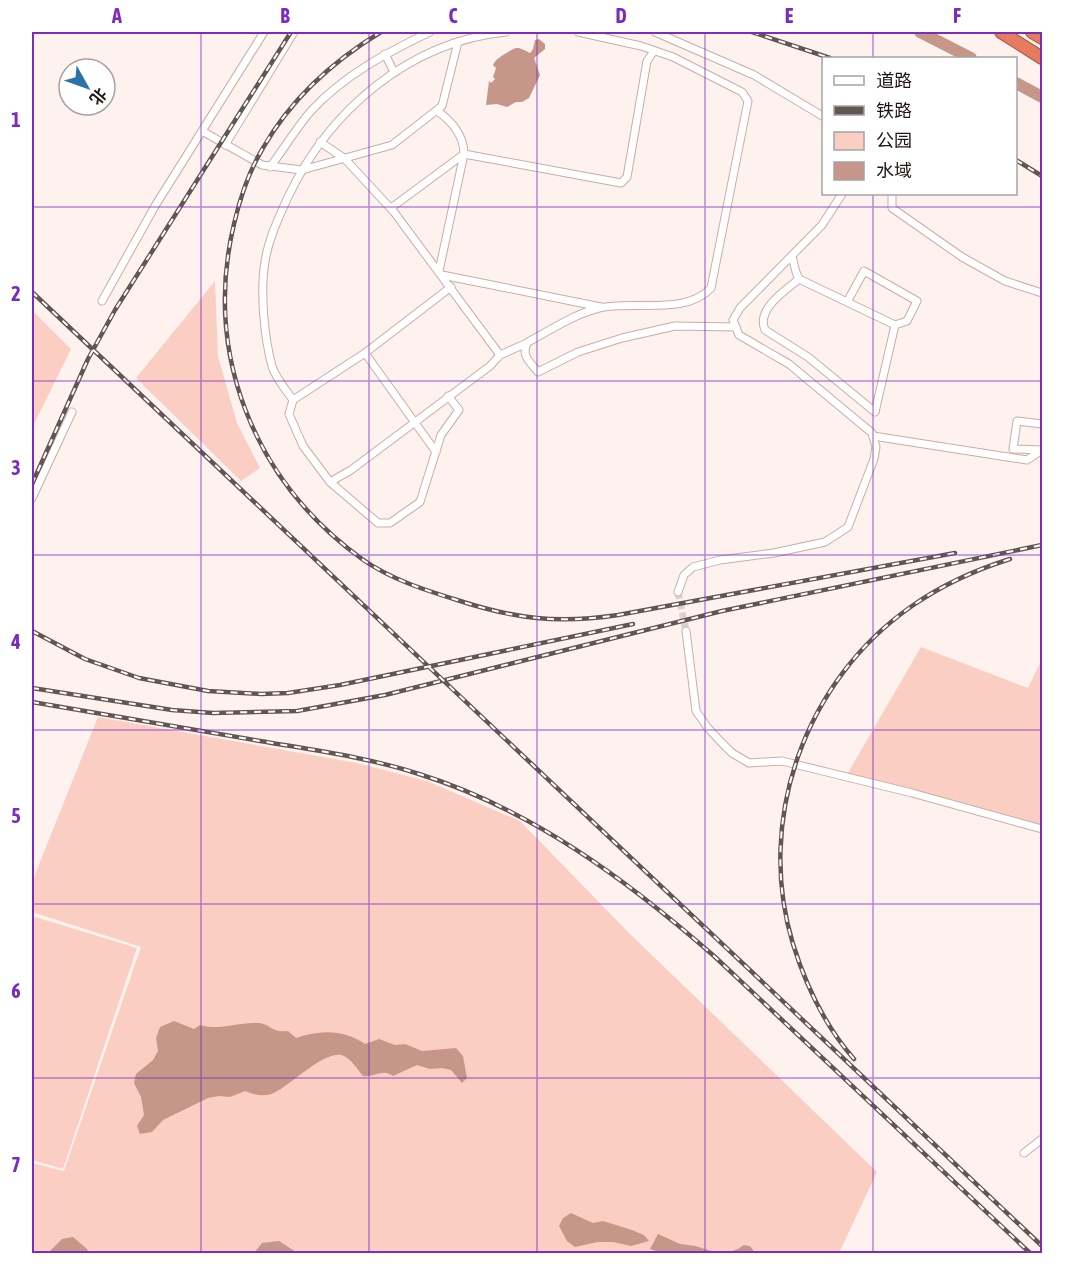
<svg xmlns="http://www.w3.org/2000/svg" width="1074" height="1285" font-family="'Asap Condensed','Noto Sans SC',sans-serif">
<rect width="100%" height="100%" fill="#fef2ef"/>
<!-- green -->
<g fill="#fbcec3">
<path d="M 215,281 L 218,356 L 237,423 L 260,468 L 241,481 L 136,378 Z"/>
<path d="M 32,310 L 71,349 L 32,428 Z"/>
<path d="M 921,647 L 1028,688 L 1042,659 L 1042,831 L 845,778 Z"/>
<path d="M 98,717 L 357,763 L 427,781 L 520,821 L 630,934 L 877,1172 L 839,1253 L 32,1254 L 32,1163 L 64,1171 L 141,947 L 32,912 L 32,882 Z"/>
<path d="M 32,916 L 137,948 L 63,1169 L 32,1160 Z"/>
</g>
<!-- water -->
<g fill="#c69689">
<path d="M 539,39 L 545,44 L 545,49 L 534,58 L 540,75 L 529,98 L 522,102 L 516,102 L 507,107 L 497,104 L 486,105 L 489,81 L 491,83 L 495,79 L 493,77 L 496,68 L 493,65 C 496,59 498,59 503,55 C 517,47 515,45 530,53 L 533,49 L 535,40 Z"/>
<path d="M 174,1021 L 194,1029 L 200,1025 C 219,1031 237,1022 257,1023 C 270,1023 271,1033 288,1031 L 296,1038 C 320,1030 343,1029 365,1044 L 379,1039 L 395,1045 L 405,1044 L 422,1051 L 456,1048 L 463,1056 L 467,1078 L 462,1083 L 451,1070 L 442,1068 L 430,1069 L 417,1065 L 393,1076 C 382,1068 374,1078 363,1076 C 358,1070 351,1059 344,1056 C 326,1047 289,1088 271,1094 C 262,1097 253,1094 245,1091 L 230,1097 L 219,1096 L 208,1098 L 163,1120 L 152,1132 L 140,1134 L 137,1126 L 144,1115 L 141,1097 L 134,1083 L 136,1074 L 153,1060 L 158,1051 L 156,1038 L 160,1027 Z"/>
<path d="M 571,1213 L 593,1223 L 603,1221 L 632,1230 L 644,1235 L 649,1241 L 631,1246 L 613,1242 L 598,1242 L 575,1247 L 567,1241 L 559,1226 L 563,1218 Z"/>
<path d="M 658,1234 C 665,1237 673,1241 680,1244 C 686,1245 693,1245 699,1247 C 715,1253 729,1256 744,1245 L 750,1246 L 755,1253 L 663,1253 L 650,1249 Z"/>
<path d="M 73,1237 L 87,1249 L 89,1253 L 48,1253 L 62,1239 Z"/>
<path d="M 279,1241 L 296,1252 L 303,1253 L 254,1253 L 262,1243 Z"/>
</g>
<g fill="none" stroke-linecap="round" stroke-linejoin="round">
<!-- river -->
<g stroke="#c69689" stroke-width="12">
<path d="M 920,32 L 971,58"/>
<path d="M 1016,83 L 1042,97"/>
</g>
<!-- minor-tunnel -->
<path stroke="#ddd1ce" stroke-width="7" stroke-dasharray="7 3.5" stroke-linecap="butt" d="M 678,592 L 686,631"/>
<defs>
<g id="minor">
<path d="M 578,32 L 641,46 L 673,57 L 742,92 L 748,101 L 711,288 C 685,316 634,300 599,308 C 574,314 551,330 528,342 C 520,355 530,362 538,372 L 578,352 L 622,338 L 675,326 L 736,327"/>
<path d="M 655,32 L 754,75 L 824,117"/>
<path d="M 385,54 L 394,72"/>
<path d="M 202,131 L 262,165 L 302,170 L 392,145 L 442,106 L 458,42"/>
<path d="M 320,142 L 344,158 L 394,212 L 500,355 L 527,343"/>
<path d="M 225,145 L 294,32"/>
<path d="M 270,167 C 284,149 296,128 311,111 C 344,75 388,52 430,32"/>
<path d="M 892,194 L 892,208 L 962,257 L 1005,281 L 1042,293"/>
<path d="M 391,208 L 464,154 C 464,136 452,121 437,111"/>
<path d="M 792,256 L 796,272 L 799,279 L 895,325 L 907,321 L 917,301 L 864,271 L 847,302"/>
<path d="M 439,271 L 464,154 L 621,183 L 627,177 L 647,61 L 654,51"/>
<path d="M 442,275 L 601,307"/>
<path d="M 799,279 C 785,291 756,309 765,330 L 808,357 L 875,412 L 895,325"/>
<path d="M 102,301 L 155,206 L 264,32"/>
<path d="M 365,353 L 436,452"/>
<path d="M 500,355 L 490,366 L 351,470 L 330,482 L 303,446 L 289,414 L 293,400 C 286,390 275,377 272,366 C 264,337 260,290 265,262 C 268,240 279,217 288,197 C 329,111 408,42 506,32"/>
<path d="M 293,400 L 365,353 L 451,287"/>
<path d="M 873,436 L 1027,460 L 1042,450"/>
<path d="M 1042,450 L 1013,449 L 1017,421 L 1042,424"/>
<path d="M 330,482 L 378,523 L 390,523 L 420,502 L 441,435 L 459,410 L 448,396"/>
<path d="M 32,498 L 72,412"/>
<path d="M 678,592 L 684,575 L 693,567 L 720,560 L 774,553 L 825,542 L 848,527 L 874,459 L 876,447 L 872,433 L 789,364 L 739,335 L 733,320 L 740,308 L 822,225 L 842,194"/>
<path d="M 686,631 L 696,711 L 708,728 L 719,740 L 732,753 L 749,763 L 782,761 L 912,793 L 1042,829"/>
<path d="M 1024,1153 L 1042,1139"/>
</g>
<g id="motorway">
<path d="M 1001,32 L 1042,58"/>
<path d="M 1032,32 L 1042,38"/>
</g>
</defs>
<!-- minor casing -->
<use href="#minor" stroke="#c9ada6" stroke-width="9"/>
<!-- motorway casing -->
<use href="#motorway" stroke="#a15845" stroke-width="14"/>
<!-- minor -->
<use href="#minor" stroke="#fff" stroke-width="7"/>
<!-- motorway -->
<use href="#motorway" stroke="#e77b60" stroke-width="12"/>
<defs>
<g id="rail">
<path d="M 381,32 C 333,61 291,99 263,148 C 249,171 240,198 234,224 C 203,354 254,481 362,559 C 390,579 425,590 457,600 C 515,619 558,624 618,615 L 955,553"/>
<path d="M 752,32 L 830,58"/>
<path d="M 1016,160 L 1042,176"/>
<path d="M 32,292 L 1042,1246"/>
<path d="M 32,484 L 88,359 L 115,310 L 291,32"/>
<path d="M 32,631 L 85,659 L 139,678 L 208,691 L 261,694 L 288,693 L 340,685 L 633,624"/>
<path d="M 32,688 L 172,710 L 213,713 L 297,711 L 385,695 L 722,611 L 1042,545"/>
<path d="M 32,702 C 108,715 184,728 260,741 C 313,750 367,757 419,774 C 531,809 627,880 714,956 L 1031,1254"/>
<path d="M 854,1059 C 825,1026 806,986 793,944 C 755,820 805,680 912,606 C 942,585 975,570 1010,559"/>
</g>
</defs>
<!-- rail casing -->
<use href="#rail" stroke="#615654" stroke-width="4.5"/>
<!-- rail -->
<use href="#rail" stroke="#fff" stroke-width="2" stroke-dasharray="7" stroke-linecap="butt"/>
</g>
<!-- grid -->
<path fill="none" stroke="#7b2cbf" stroke-width="1.5" stroke-opacity="0.55" d="M 201,32 L 201,1254M 369,32 L 369,1254M 537,32 L 537,1254M 705,32 L 705,1254M 873,32 L 873,58M 873,194 L 873,1254M 32,207 L 1042,207M 32,381 L 1042,381M 32,555 L 1042,555M 32,730 L 1042,730M 32,904 L 1042,904M 32,1078 L 1042,1078"/>
<!-- border -->
<rect width="1074" height="1285" fill="none" stroke="#ffffff" stroke-width="66"/>
<!-- legend -->
<rect x="822" y="57" width="195" height="138" fill="#ffffff" stroke="#a6a2a1" stroke-width="1.5"/>
<rect x="834" y="76" width="30" height="9" fill="#ffffff" stroke="#a6a2a1" stroke-width="1.5"/>
<text x="876" y="87" font-size="18" fill="#201614">道路</text>
<rect x="834" y="106" width="30" height="9" fill="#615654" stroke="#a6a2a1" stroke-width="1.5"/>
<text x="876" y="117" font-size="18" fill="#201614">铁路</text>
<rect x="834" y="132" width="30" height="18" fill="#fbcec3" stroke="#a6a2a1" stroke-width="1.5"/>
<text x="876" y="147" font-size="18" fill="#201614">公园</text>
<rect x="834" y="162" width="30" height="18" fill="#c69689" stroke="#a6a2a1" stroke-width="1.5"/>
<text x="876" y="177" font-size="18" fill="#201614">水域</text>
<!-- north arrow -->
<g transform="translate(87 87) rotate(130)"><circle r="28" fill="#ffffff" stroke="#a6a2a1" stroke-width="1.5"/>
<path d="M0-4.5L10 22L0 15L-10 22Z" fill="#2e73a8"/>
<text y="-9" font-size="16" font-weight="bold" text-anchor="middle" fill="#201614">北</text>
</g>
<rect x="33" y="33" width="1008" height="1219" fill="none" stroke="#7b2cbf" stroke-width="2"/>
<g font-size="20" text-anchor="middle" font-weight="bold" fill="#7b2cbf">
<text x="117" y="23">A</text>
<text x="285" y="23">B</text>
<text x="453" y="23">C</text>
<text x="621" y="23">D</text>
<text x="789" y="23">E</text>
<text x="957" y="23">F</text>
<text x="16" y="127">1</text>
<text x="16" y="301">2</text>
<text x="16" y="475">3</text>
<text x="16" y="649">4</text>
<text x="16" y="823">5</text>
<text x="16" y="998">6</text>
<text x="16" y="1172">7</text>
</g>
</svg>
